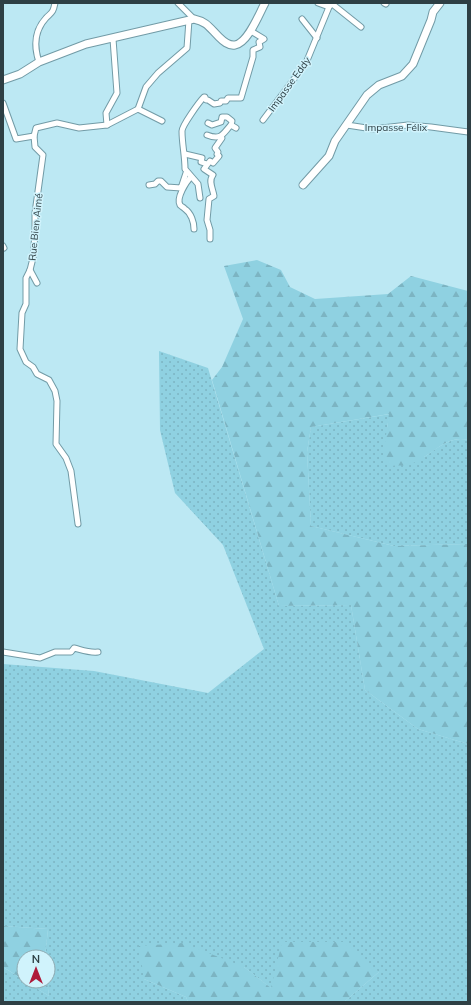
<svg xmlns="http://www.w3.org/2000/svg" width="471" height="1005" font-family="Mulish,sans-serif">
<defs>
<pattern id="grass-dots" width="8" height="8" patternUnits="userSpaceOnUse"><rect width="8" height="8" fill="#8fd1e1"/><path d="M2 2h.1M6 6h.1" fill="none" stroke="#7cb4c2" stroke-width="1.8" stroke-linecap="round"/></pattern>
<pattern id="forest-firs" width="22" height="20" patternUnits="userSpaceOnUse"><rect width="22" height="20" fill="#8fd1e1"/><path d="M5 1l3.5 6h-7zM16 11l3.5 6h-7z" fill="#7cb4c2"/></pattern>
</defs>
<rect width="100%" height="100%" fill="#bce8f3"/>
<!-- grass -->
<g fill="url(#grass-dots)">
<path d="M 159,351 L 208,368 L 279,606 L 351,605 L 365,690 L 418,729 L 468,744 L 468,1002 L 344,1002 L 379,972 L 272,989 L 244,967 L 144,979 L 186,997 L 188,1002 L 3,1002 L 3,967 L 49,996 L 47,981 L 48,957 L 45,957 L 48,929 L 3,926 L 3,664 L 94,671 L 208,693 L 264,649 L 223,545 L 175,493 L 160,430 Z"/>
<path d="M 390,414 L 387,427 L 424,457 C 437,448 452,435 468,440 L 468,544 L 394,546 L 311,526 L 307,452 L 311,427 Z"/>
</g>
<!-- forest -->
<g fill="url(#forest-firs)">
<path d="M 257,260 L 281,270 L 290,287 L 315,299 L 388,294 L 411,276 L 468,291 L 468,440 C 445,433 428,461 406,465 C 401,466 396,465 391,466 L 383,457 L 389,414 L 311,427 L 307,452 L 311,526 L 394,546 L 468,544 L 468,744 L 418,729 L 365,690 L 351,605 L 279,606 L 212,380 L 222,367 L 243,319 L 224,266 Z"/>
<path d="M 3,926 L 48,929 L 45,957 L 24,957 L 24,980 L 3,967 Z"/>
<path d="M 282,942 L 343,942 L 379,972 L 344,1002 L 188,1002 L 186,997 L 144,979 L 139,946 L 183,943 L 244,967 L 271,988 Z"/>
<path d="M 25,981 L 47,981 L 49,996 Z"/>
</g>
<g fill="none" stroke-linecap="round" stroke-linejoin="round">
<defs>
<g id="street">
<path d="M 178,3 L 194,19"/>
<path d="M 318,3 L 329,7"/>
<path d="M 331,3 L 361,27"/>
<path d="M 384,3 L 386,4"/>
<path d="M 302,19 L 317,38"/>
<path d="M 39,62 C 34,47 34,31 46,18 C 52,12 53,13 55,3"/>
<path d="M 3,103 L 16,139 L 34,136"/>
<path d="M 138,109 L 162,121"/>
<path d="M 263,120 L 306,63 L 329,7 L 332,3"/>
<path d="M 208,123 L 212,125 L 221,122 L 222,117 L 227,117 L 232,121 L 231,125"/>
<path d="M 107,125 L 106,113 L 117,93 L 113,39"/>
<path d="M 347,125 L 373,129 L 408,125 L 431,127 L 468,132"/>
<path d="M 207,135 C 222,141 223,133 231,125 L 236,128"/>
<path d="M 185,154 L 202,158 L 201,162 L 207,164"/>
<path d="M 191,177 C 186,182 176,198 180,205 C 183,208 182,206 185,209 C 191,213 194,222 194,229"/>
<path d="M 149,185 L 155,184 L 158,181 L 161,181 L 167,187 L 181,188 L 186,173 L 187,173"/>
<path d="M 200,198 L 198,184 L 185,169 C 185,156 182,144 182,131 C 182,126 199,102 204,97 L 205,97 L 206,100 L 208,100 L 214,104 L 220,103 L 221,101 L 226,101 L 228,98 L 241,98 L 253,57 L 253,50 L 260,47 L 259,42 L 264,39 L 251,31"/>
<path d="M 210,239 L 210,230 L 207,220 L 209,199 L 214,196 C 213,189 208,181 213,175 L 204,169 L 210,161 L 213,163 L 219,156 L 217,154 L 218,152 L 215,148 L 222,138 L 221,136"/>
<path d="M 3,246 L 4,248"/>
<path d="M 30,270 L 37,283"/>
<path d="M 78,524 L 71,471 L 66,458 L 56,444 L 57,401 L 55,391 L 49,380 L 37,374 L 33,367 L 26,362 L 20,349 L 22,313 L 26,304 L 26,278 L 30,270 L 33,258 L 35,234 L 35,213 L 43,155 L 35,147 L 34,136 L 36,128 L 57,123 L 79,128 L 107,125 L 138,109 L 146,87 L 158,73 L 187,48 L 189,20"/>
<path d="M 3,652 L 40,658 L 55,652 L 71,652 L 74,648 C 82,650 89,653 98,652"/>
</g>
<g id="secondary">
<path d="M 3,80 L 20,74 L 39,62 L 86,44 L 194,19 C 207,22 209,27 219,37 C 223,41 228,46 235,45 C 248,43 259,14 265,3"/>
<path d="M 303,185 L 329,156 L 335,141 L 367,95 L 379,85 L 402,76 L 413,64 L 431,20 L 433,12 L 440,3"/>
</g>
</defs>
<!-- street casing -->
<use href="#street" stroke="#729ba6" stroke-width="7"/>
<!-- secondary casing -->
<use href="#secondary" stroke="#729ba6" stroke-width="9"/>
<!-- street -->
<use href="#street" stroke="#fff" stroke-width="5"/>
<!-- secondary -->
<use href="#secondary" stroke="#fff" stroke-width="7"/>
</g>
<g text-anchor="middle" stroke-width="3" stroke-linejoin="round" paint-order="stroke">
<!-- street labels -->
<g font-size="10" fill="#2e3f44" stroke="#d0f3fc">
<text transform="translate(289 84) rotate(-54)" y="4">Impasse Eddy</text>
<text x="396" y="131">Impasse Félix</text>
<text transform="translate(35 227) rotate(-84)" y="4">Rue Bien Aimé</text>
</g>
</g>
<!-- border -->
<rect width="471" height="1005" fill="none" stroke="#2e3f44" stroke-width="8"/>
<!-- north arrow -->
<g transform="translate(36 969)"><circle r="19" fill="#d0f3fc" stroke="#8fabb2"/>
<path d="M0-3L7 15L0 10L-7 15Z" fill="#ae1a3a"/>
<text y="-6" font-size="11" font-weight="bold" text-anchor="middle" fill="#2e3f44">N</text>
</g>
</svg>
